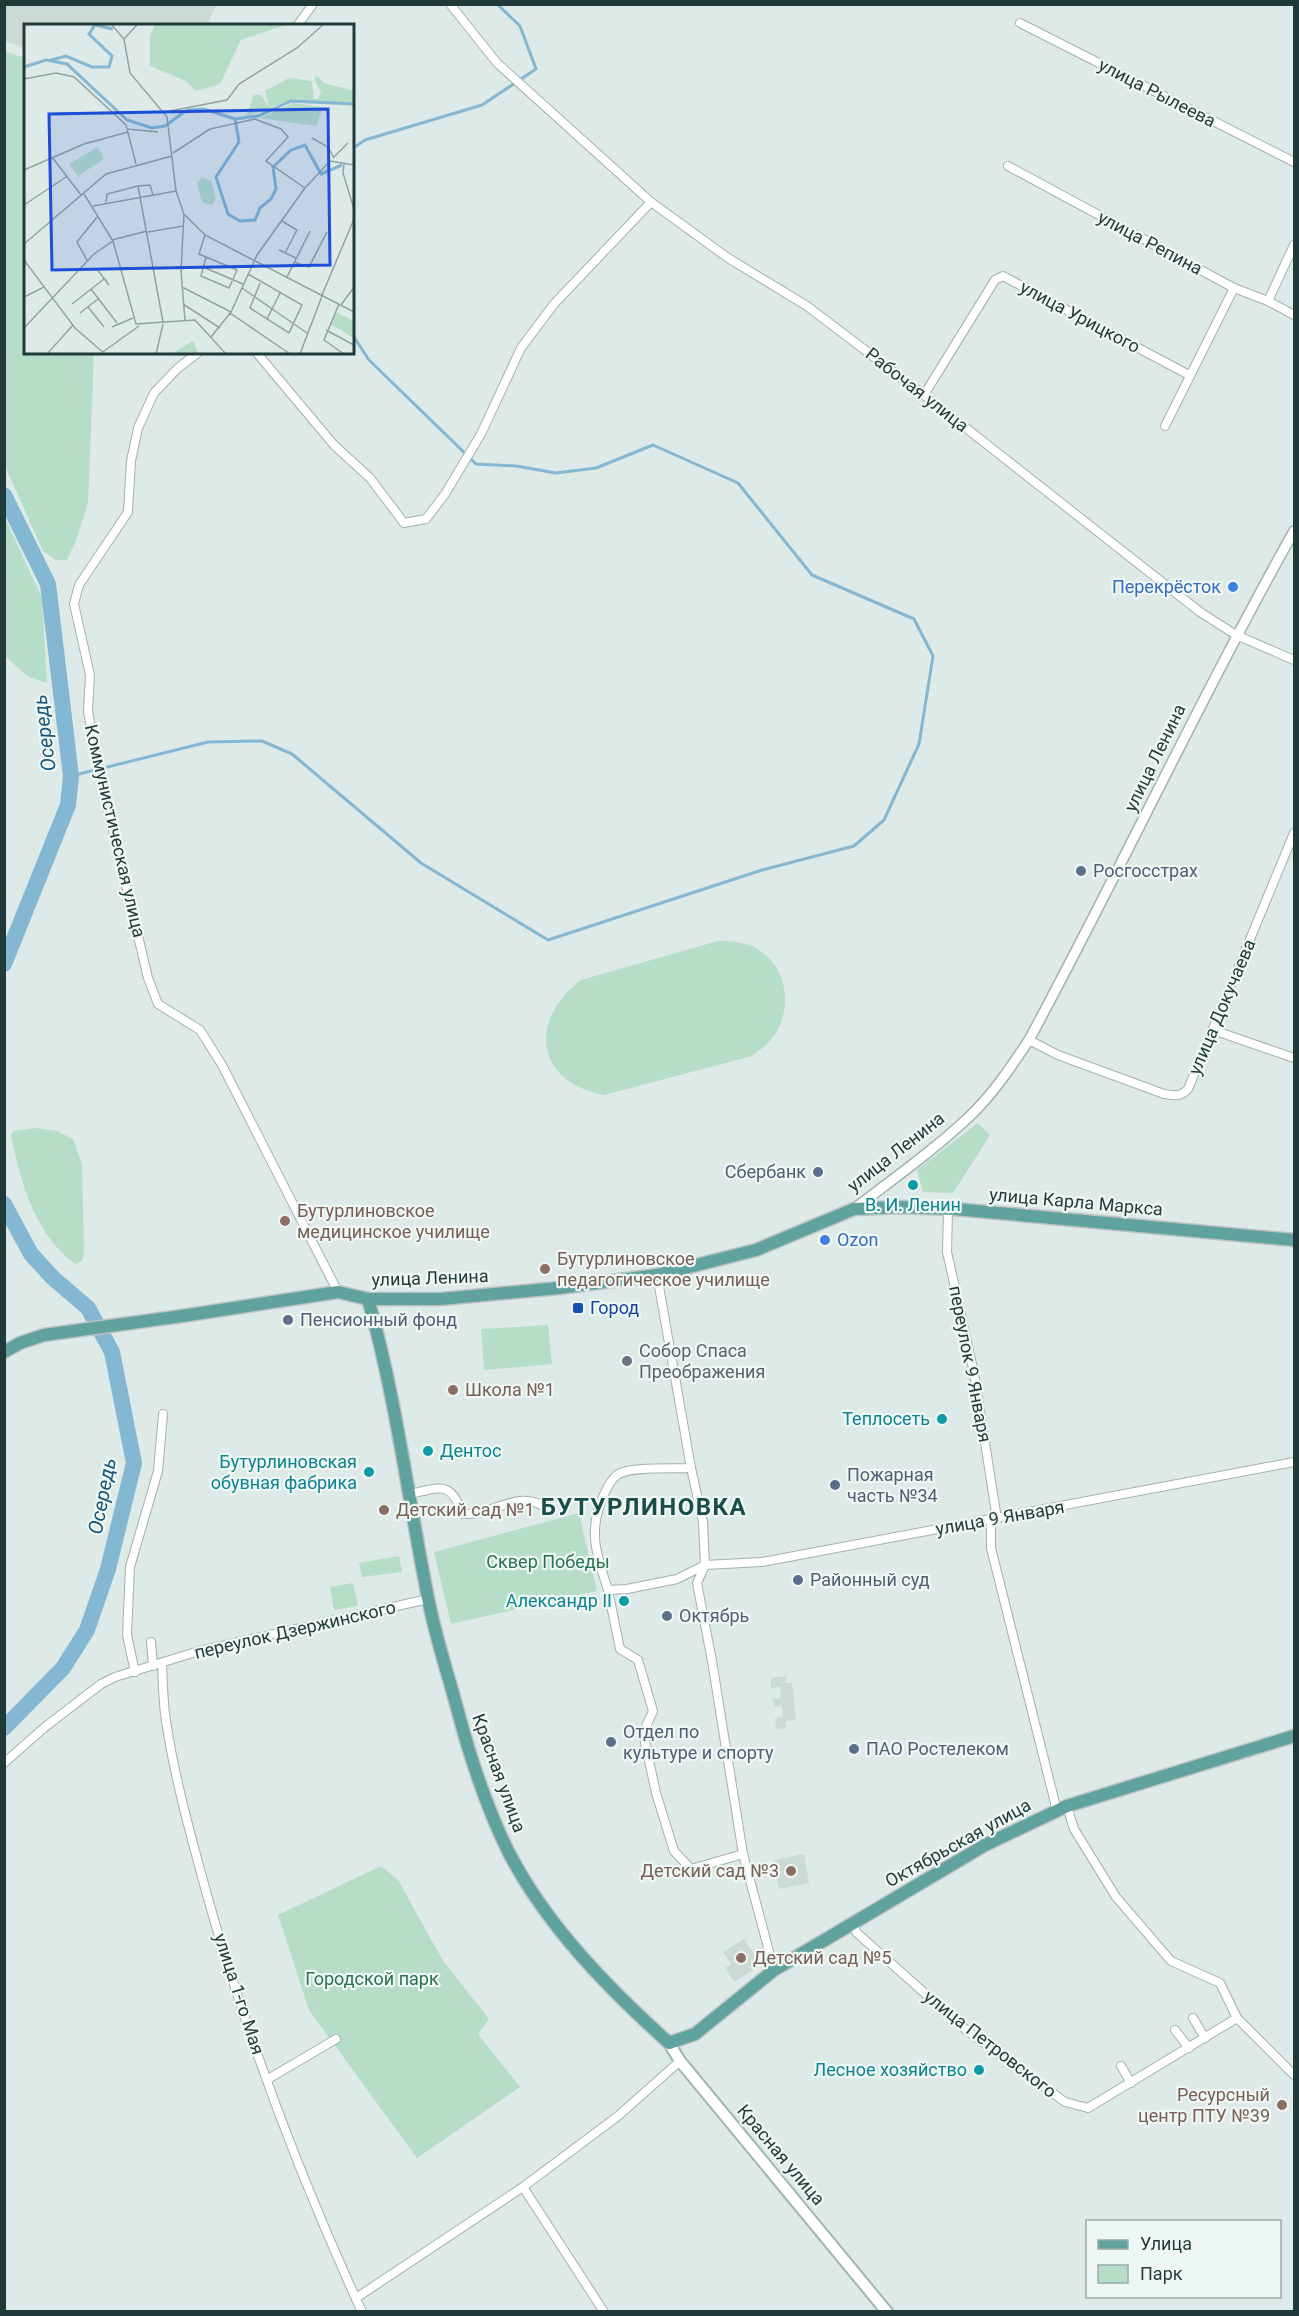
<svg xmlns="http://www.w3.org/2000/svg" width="1299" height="2316" font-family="Roboto,sans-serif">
<rect width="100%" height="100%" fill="#deeae7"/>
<!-- built -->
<g fill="#ccdad6">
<path d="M 5,4 L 216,4 L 216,5 L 207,25 L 26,26 L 25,48 L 5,41 Z"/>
<path d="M 786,1676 L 786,1683 L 792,1683 L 796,1720 L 786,1721 L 786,1728 L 776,1729 L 775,1718 L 783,1717 L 782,1706 L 774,1707 L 773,1699 L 781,1698 L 780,1687 L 771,1688 L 771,1678 Z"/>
<path d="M 804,1854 L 809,1883 L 779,1889 L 773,1860 Z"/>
<path d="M 744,1939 L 761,1965 L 734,1982 L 725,1968 L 731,1964 L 723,1952 Z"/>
</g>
<!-- green -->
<g fill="#b5ddc8">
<path d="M 4,51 L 25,58 L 26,352 L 94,353 L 88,503 L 76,540 L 67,560 L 56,560 L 43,551 L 5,466 Z"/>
<path d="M 4,516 L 42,598 L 47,683 L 27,676 L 5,656 Z"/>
<path d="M 718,941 C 732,941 747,942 759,950 C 790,969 793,1015 770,1041 C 765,1047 758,1051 752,1056 L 604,1095 C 535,1082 528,1020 581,980 Z"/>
<path d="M 978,1123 L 990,1135 L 953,1193 L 923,1192 L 917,1170 Z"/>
<path d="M 36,1128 L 57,1131 L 73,1139 L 82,1164 L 84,1252 L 82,1261 L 75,1264 C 35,1235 20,1181 11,1135 L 13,1131 Z"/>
<path d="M 548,1325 L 552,1364 L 484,1370 L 481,1329 Z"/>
<path d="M 579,1513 L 597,1591 L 451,1624 L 434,1552 Z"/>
<path d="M 399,1556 L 402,1572 L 362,1577 L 359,1563 Z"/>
<path d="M 353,1583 L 358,1606 L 334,1610 L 330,1587 Z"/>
<path d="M 381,1866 L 398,1880 L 443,1961 L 489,2019 L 478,2034 L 520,2087 L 417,2158 L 309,2010 L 278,1915 Z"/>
</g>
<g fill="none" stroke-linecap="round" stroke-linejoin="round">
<!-- stream -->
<g stroke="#83b7d2" stroke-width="3">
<path d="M 352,149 L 365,140 L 482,105 L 536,69 L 520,26 L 497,4"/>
<path d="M 71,776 L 208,742 L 262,741 L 292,754 L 421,863 L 548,940 L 762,870 L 854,846 L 884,820 L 919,744 L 933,656 L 914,619 L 812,575 L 738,483 L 653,445 L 596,468 L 556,473 L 516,466 L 476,464 L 369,360 L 352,334"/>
</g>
<!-- river -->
<g stroke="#83b7d2" stroke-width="16">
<path d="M 4,495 L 48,584 L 71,776 L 68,805 L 4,964"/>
<path d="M 4,1204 L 31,1254 L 53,1278 L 88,1308 L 112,1352 L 134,1463 L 108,1569 L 87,1630 L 63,1668 L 4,1728"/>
</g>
<defs>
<g id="minor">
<path d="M 450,4 L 497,63 L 651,202 L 728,258 L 807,306 L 924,395 L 1200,612 L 1236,635 L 1294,660"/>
<path d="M 1020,23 L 1294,162"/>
<path d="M 297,26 L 313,4"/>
<path d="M 1008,166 L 1234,288 L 1268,301 L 1294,315"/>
<path d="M 1268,301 L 1294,245"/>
<path d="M 199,352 L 178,368 L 154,393 L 138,428 L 131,461 L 128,512 L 79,585 L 74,604 L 90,675 L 88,711 L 97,763 L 148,978 L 158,1004 L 200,1030 L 222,1065 L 338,1292"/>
<path d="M 256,352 L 334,445 L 370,478 L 404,523 L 426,519 L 445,494 L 481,434 L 521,348 L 554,304 L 651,202"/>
<path d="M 924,395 L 995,280 L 1003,276 L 1189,375"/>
<path d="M 1165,426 L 1234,288"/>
<path d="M 1213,1030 L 1294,1058"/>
<path d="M 1029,1040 L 1058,1055 L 1164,1094 C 1175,1096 1180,1097 1188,1089 L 1294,833"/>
<path d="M 948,1209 L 947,1252 L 974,1373 L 997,1519"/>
<path d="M 657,1275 L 691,1468 L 703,1522 L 705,1565 L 697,1583 L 712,1661 L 743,1854 L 774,1970"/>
<path d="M 691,1468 C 674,1469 629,1466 617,1475 C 610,1480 605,1492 602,1499 C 588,1534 597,1555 608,1590 L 627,1589 L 677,1579 L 705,1565 L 762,1562 L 1294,1462"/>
<path d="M 410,1494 C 442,1487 450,1481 463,1514 C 493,1516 522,1486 548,1510"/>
<path d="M 991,1520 L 991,1548 L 1055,1803 L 1055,1811"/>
<path d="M 608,1590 L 620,1649 L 638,1660 L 653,1711 L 643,1733 L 656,1793 L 674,1851 L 691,1869 L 743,1854"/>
<path d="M 151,1642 L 153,1666"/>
<path d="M 162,1664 C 163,1685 163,1707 167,1727 C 176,1784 192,1840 207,1895 C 247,2037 300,2177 362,2312"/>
<path d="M 135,1672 L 127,1635 L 130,1567 L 158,1471 L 163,1414"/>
<path d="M 4,1763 L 45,1727 L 101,1684 L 115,1677 L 199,1651 L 428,1599"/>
<path d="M 1067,1806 L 1074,1829 L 1116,1897 L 1171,1961 L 1220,1983 L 1237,2018 L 1294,2075"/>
<path d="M 852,1923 L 857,1933 L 965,2029 L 1065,2102 L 1088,2108 L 1237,2018"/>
<path d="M 1193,2018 L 1205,2038"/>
<path d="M 1175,2030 L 1189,2048"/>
<path d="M 1121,2066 L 1131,2083"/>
<path d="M 268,2079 L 336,2039"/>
<path d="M 523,2187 L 604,2312"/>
<path d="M 356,2298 L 523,2187 L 618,2116 L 680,2061"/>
</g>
<path id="tertiary" d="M 854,1209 C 893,1179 934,1150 970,1116 C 993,1094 1011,1067 1029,1040 C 1120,871 1201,697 1294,531"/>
<path id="secondary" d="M 669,2043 L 680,2061 L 887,2312"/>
<g id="primary">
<path d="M 368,1299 C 396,1397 408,1498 428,1598 C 435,1635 447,1671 457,1708 C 470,1757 486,1807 509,1853 C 547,1926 608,1988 669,2043 L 695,2034 L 774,1970 L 985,1845 L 1067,1806 L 1294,1736"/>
<path d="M 4,1352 L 20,1343 L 44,1335 L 182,1316 L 338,1292 L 368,1299 L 441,1299 L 559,1288 L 657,1275 L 756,1250 L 854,1209 L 900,1207 L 954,1209 L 1294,1240"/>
</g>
</defs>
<!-- minor casing -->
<use href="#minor" stroke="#a1b2af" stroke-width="10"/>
<!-- tertiary casing -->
<use href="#tertiary" stroke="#a1b2af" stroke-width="12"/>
<!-- secondary casing -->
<use href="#secondary" stroke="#9db6b2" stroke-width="14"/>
<!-- primary casing -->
<use href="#primary" stroke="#bcc4c3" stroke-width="15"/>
<!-- minor -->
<use href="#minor" stroke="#fff" stroke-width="8"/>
<!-- tertiary -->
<use href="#tertiary" stroke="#fff" stroke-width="9"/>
<!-- secondary -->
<use href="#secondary" stroke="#fff" stroke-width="10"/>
<!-- primary -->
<use href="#primary" stroke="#60a29e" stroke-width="12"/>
</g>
<!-- markers -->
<g fill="#3f7fe0" stroke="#eef7f4" stroke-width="2">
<circle cx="1233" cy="587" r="6"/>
<circle cx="825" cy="1240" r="6"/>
</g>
<g fill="#5c6f8a" stroke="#eef7f4" stroke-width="2">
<circle cx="1081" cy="871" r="6"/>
<circle cx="818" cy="1172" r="6"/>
<circle cx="288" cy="1320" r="6"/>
<circle cx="835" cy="1485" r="6"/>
<circle cx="798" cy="1580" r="6"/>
<circle cx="667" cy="1616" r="6"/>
<circle cx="611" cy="1742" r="6"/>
<circle cx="854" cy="1749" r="6"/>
</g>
<g fill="#0f9aa8" stroke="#eef7f4" stroke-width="2">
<circle cx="913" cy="1185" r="6"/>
<circle cx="942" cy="1419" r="6"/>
<circle cx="428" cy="1451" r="6"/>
<circle cx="369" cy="1472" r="6"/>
<circle cx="624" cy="1601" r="6"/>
<circle cx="979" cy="2070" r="6"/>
</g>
<g fill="#8d6e63" stroke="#eef7f4" stroke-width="2">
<circle cx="285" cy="1221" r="6"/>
<circle cx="545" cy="1269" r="6"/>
<circle cx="453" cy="1390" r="6"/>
<circle cx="384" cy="1510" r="6"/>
<circle cx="791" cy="1871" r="6"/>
<circle cx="741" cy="1958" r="6"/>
<circle cx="1282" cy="2105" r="6"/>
</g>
<rect fill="#1a4fb4" stroke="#eef7f4" stroke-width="2" x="572" y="1302" width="12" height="12" rx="3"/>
<circle fill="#6b7280" stroke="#eef7f4" stroke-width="2" cx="627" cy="1361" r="6"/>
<g text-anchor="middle" stroke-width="4.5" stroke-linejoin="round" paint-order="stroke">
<!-- street labels -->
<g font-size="18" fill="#1f3a38" stroke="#eef7f4">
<text transform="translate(1157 93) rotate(27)" y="6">улица Рылеева</text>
<text transform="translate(1150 243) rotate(28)" y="6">улица Репина</text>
<text transform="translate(1080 317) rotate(28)" y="6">улица Урицкого</text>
<text transform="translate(917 390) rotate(38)" y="6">Рабочая улица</text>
<text transform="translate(1155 758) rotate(-64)" y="6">улица Ленина</text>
<text transform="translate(115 831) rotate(77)" y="6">Коммунистическая улица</text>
<text transform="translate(1222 1007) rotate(-67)" y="6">улица Докучаева</text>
<text transform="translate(896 1152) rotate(-38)" y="6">улица Ленина</text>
<text transform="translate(1076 1202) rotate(5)" y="6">улица Карла Маркса</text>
<text transform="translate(430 1278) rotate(-2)" y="6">улица Ленина</text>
<text transform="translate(970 1364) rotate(79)" y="6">переулок 9 Января</text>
<text transform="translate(1000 1518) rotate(-10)" y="6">улица 9 Января</text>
<text transform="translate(295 1630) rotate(-13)" y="6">переулок Дзержинского</text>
<text transform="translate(499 1773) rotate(70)" y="6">Красная улица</text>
<text transform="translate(958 1843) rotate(-29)" y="6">Октябрьская улица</text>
<text transform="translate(239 1994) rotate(72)" y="6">улица 1-го Мая</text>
<text transform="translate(990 2044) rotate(38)" y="6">улица Петровского</text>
<text transform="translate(781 2155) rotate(50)" y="6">Красная улица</text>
</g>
<!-- shop labels -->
<g font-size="18" fill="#366cbe" stroke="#eef7f4" text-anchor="end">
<text x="1221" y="593">Перекрёсток</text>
<text x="837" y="1246" text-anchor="start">Ozon</text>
</g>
<!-- service labels -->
<g font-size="18" fill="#4e5e75" stroke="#eef7f4" text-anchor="start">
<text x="1093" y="877">Росгосстрах</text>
<text x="806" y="1178" text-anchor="end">Сбербанк</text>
<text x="300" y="1326">Пенсионный фонд</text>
<text x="847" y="1481">Пожарная<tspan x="847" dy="21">часть №34</tspan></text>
<text x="810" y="1586">Районный суд</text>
<text x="679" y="1622">Октябрь</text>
<text x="623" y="1738">Отдел по<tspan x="623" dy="21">культуре и спорту</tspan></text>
<text x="866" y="1755">ПАО Ростелеком</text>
</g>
<!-- culture labels -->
<g font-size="18" fill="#0d838f" stroke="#eef7f4" text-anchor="end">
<text x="913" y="1211" text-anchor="middle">В. И. Ленин</text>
<text x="930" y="1425">Теплосеть</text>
<text x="440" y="1457" text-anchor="start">Дентос</text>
<text x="357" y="1468">Бутурлиновская<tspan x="357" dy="21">обувная фабрика</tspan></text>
<text x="612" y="1607">Александр II</text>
<text x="967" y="2076">Лесное хозяйство</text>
</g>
<!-- education labels -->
<g font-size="18" fill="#785e54" stroke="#eef7f4" text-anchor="start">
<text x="297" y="1217">Бутурлиновское<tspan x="297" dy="21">медицинское училище</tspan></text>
<text x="557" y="1265">Бутурлиновское<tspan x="557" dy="21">педагогическое училище</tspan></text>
<text x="465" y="1396">Школа №1</text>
<text x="396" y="1516">Детский сад №1</text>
<text x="779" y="1877" text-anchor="end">Детский сад №3</text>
<text x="753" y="1964">Детский сад №5</text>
<text x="1270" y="2101" text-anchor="end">Ресурсный<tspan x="1270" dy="21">центр ПТУ №39</tspan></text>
</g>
<!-- transit labels -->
<g font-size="18" fill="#164399" stroke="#eef7f4" text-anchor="start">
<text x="590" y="1314">Город</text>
</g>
<!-- worship labels -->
<g font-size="18" fill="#5b616d" stroke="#eef7f4" text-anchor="start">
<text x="639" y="1357">Собор Спаса<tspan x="639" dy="21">Преображения</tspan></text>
</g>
<!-- park labels -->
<g font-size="18" fill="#287253" stroke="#eef7f4">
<text x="548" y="1568">Сквер Победы</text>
<text x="372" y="1985">Городской парк</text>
</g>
<!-- water labels -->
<g font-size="20" font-style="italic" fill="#175578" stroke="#eef7f4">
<text transform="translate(44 733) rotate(-97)" y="7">Осередь</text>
<text transform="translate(102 1496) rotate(-79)" y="7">Осередь</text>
</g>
<!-- district labels -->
<g font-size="24" font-weight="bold" letter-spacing="1.5" fill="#1a4d4a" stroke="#eef7f4">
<text x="644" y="1515">БУТУРЛИНОВКА</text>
</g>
</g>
<!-- overview -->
<g transform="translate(24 24)">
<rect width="330" height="330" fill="#deeae7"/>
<path d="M 131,0 L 264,0 L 217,16 L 196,60 L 172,67 L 162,57 L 126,42 L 126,12 ZM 293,52 L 300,59 L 330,67 L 330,82 L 319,78 L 301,80 L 268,76 L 222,92 L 230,71 L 237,71 L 245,83 L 241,67 L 265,54 L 288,57 L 290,75 L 294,75 L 297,68 L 290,55 ZM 269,79 L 299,83 L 292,102 L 236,94 ZM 74,123 L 80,135 L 54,152 L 45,140 ZM 178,153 L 187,157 L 192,174 L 188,181 L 178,178 L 173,160 ZM 312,288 L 330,297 L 330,314 L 306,300 ZM 169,317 L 175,330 L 147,330 Z" fill="#b5ddc8"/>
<path fill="none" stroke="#83b7d2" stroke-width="3" d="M 27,36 L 42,32 L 68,43 L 85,43 L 88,32 L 65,10 L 71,1 L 89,5M 0,43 L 22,36 L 43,40 L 103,96 L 128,104 L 141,102 L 163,86 L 180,85 L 211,95 L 234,92 L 267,77 L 330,80M 211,95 L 215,118 L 192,153 L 204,190 L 216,197 L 231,196 L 236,184 L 247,175 L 252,165 L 249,143 L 267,126 L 281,121 L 297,150 L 318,141"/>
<path fill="none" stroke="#92a4a1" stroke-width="1.5" d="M 87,0 L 100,15 L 106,49 L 143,93 L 152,167 L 160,190 L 157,247 L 161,296M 100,15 L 114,0M 0,55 L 32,49 L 50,53 L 102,101 L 112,140M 141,88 L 203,76 L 215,60 L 273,24 L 300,0M 103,105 L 134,108M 288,114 L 304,123 L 310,134M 149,129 L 186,105 L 231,95 L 257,105 L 264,113 L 242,137 L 281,164M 28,133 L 57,171M 309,134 L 324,119M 320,140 L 319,149 L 330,185M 0,146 L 60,120 L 104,108M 60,170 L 89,217 L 112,300 L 171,296 L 202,330M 129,171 L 126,161 L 114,162 L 139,298M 82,178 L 83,170 L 114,162M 0,181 L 42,153M 69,182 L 152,167M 161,191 L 181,211 L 330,288M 258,197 L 273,206 L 261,229M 124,208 L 159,202M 181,211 L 175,230 L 213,246 L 205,264 L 177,252 L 182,233M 88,216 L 123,207M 0,220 L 82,150 L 148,132M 255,226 L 272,234M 0,236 L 51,304 L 81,330M 64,238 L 53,218 L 73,193M 270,238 L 285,243 L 303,208M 179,243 L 219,260M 73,245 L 85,261M 224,250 L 278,281 L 265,309 L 226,284 L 236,259M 263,253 L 286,207M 158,263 L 207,288M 218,264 L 283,309M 67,265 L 93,299M 298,271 L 330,195M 0,273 L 20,263M 48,280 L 80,255M 159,280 L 196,304M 315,280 L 300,316 L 320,330M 317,281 L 330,263M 64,283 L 80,303M 56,289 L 74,275M 206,289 L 266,330M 243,295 L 256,269M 88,303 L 109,294M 0,304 L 70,230 L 89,217M 302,306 L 330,321M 187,313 L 207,288 L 233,231 L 281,164 L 306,137 L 330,141M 23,330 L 49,301M 76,330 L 115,302M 132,330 L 139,300M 276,330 L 298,272"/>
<path fill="#1d4ed8" fill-opacity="0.15" stroke="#1d4ed8" stroke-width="3" d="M 304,85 L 306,241 L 28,246 L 25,90 Z"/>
<rect width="330" height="330" fill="none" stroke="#1f3a38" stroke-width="3"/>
</g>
<!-- border -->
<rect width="1299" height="2316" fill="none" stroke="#1f3a38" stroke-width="12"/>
<!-- legend -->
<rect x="1086" y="2220" width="195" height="78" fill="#eef7f4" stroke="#9baba9" stroke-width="1.5"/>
<rect x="1098" y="2240" width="30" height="9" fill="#60a29e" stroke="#9baba9" stroke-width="1.5"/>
<text x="1140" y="2250" font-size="18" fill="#1f3a38">Улица</text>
<rect x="1098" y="2265" width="30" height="18" fill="#b5ddc8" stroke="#9baba9" stroke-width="1.5"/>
<text x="1140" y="2280" font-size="18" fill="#1f3a38">Парк</text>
</svg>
